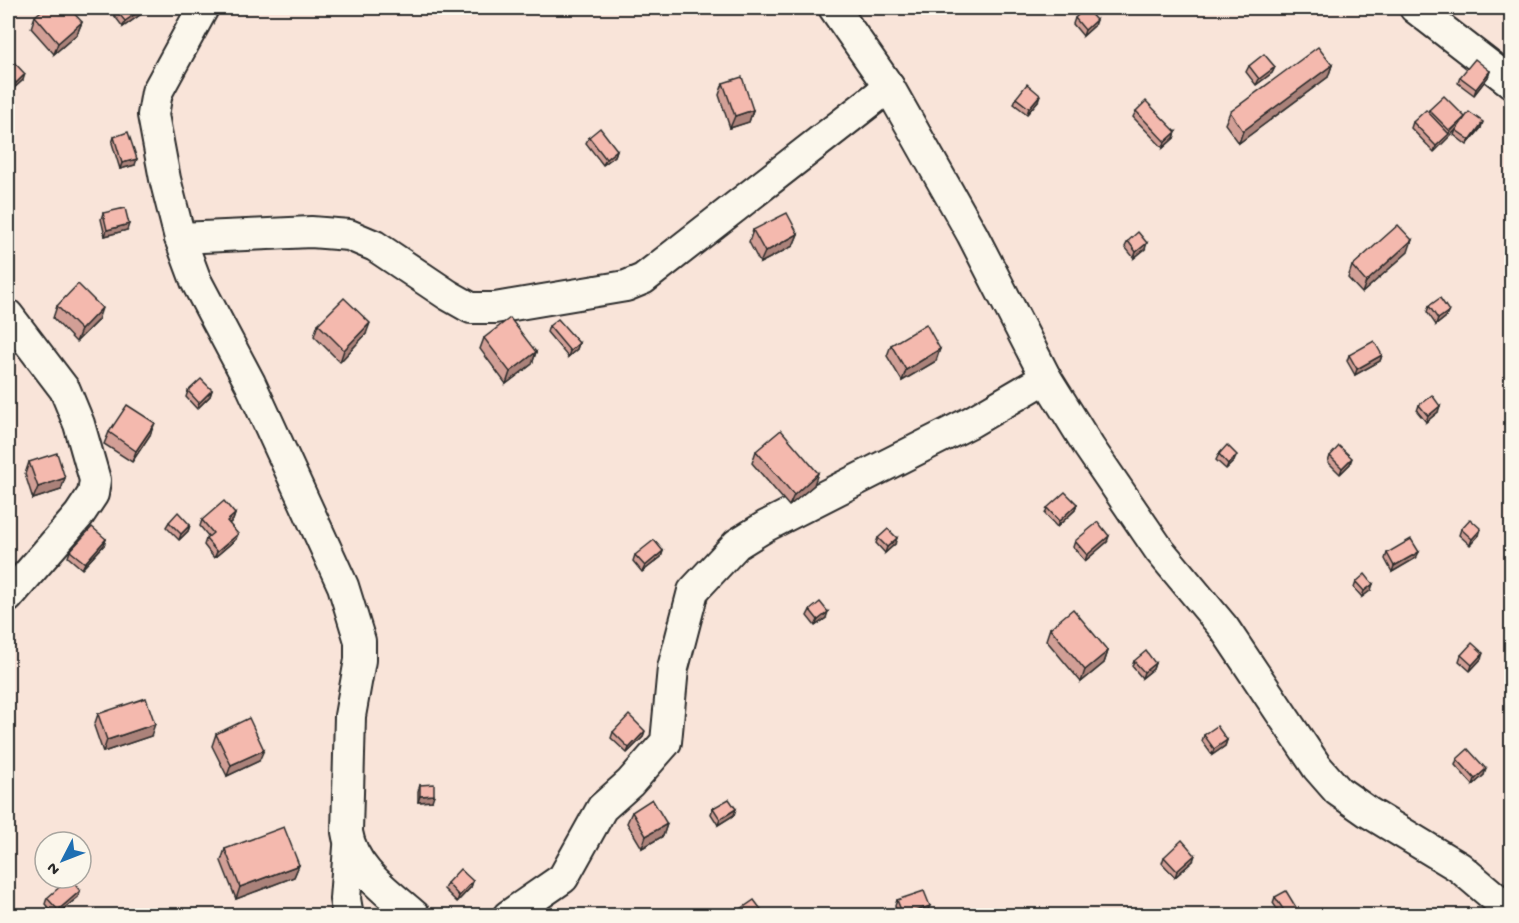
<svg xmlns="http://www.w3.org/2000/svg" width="1519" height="923" font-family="'Gochi Hand',sans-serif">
<rect width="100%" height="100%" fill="#f9e4d9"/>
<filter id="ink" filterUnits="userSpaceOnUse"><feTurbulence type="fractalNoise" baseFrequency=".0167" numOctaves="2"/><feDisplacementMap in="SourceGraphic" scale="12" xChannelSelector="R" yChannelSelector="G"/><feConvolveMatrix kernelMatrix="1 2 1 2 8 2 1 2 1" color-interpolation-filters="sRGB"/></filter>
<g filter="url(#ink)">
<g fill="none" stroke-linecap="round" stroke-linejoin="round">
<defs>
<g id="minor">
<path d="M 203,8 L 157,92 L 153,115 L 165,179 L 180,238 L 196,281 L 250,383 L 343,586 L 360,641 L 360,660 L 350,716 L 347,832 C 353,870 388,892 415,916"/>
<path d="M 834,8 L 889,87 L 972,234 L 1046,378 L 1089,447 L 1160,551 L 1224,628 L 1317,767 L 1338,791 L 1368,812 L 1459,867 L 1512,912"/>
<path d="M 1415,8 L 1512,83"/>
<path d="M 180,238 L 311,232 L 349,235 L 375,246 L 448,295 L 471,308 L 495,308 L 626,286 L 643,279 L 889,87"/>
<path d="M 8,315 L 65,390 L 79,424 L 95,480 L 93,494 L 79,515 L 8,597"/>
<path d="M 348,916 L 345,899 L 349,847"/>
<path d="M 508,916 L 563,878 L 602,808 L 630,783 L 666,742 L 673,668 L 693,591 L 737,544 L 766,526 L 971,422 L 1046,378"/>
</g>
</defs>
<!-- minor casing -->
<use href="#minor" stroke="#2b2b2b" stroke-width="34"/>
<!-- minor -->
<use href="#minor" stroke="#fbf7ec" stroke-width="30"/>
</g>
<!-- wall -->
<g fill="#d29f96" stroke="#2b2b2b" stroke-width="1.5">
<path d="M 117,8 L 145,8 L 144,12 L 123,27 L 113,14 L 115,9 Z"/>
<path d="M 35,16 L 82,22 L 77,34 L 54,54 L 31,28 Z"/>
<path d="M 1075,18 L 1094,26 L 1083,36 L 1073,24 Z"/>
<path d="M 1512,18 L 1512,32 L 1508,28 Z"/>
<path d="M 8,63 L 23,80 L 13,89 L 8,82 Z"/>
<path d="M 1332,65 L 1328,77 L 1239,143 L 1225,124 L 1230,112 Z"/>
<path d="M 1249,66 L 1275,67 L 1272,73 L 1256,85 L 1246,72 Z"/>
<path d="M 1490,71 L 1488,77 L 1474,95 L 1458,83 L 1460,77 Z"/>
<path d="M 723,83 L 753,110 L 749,122 L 730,128 L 719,95 Z"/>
<path d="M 1016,98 L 1038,101 L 1027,114 L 1014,104 Z"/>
<path d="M 1429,110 L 1465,117 L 1463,120 L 1481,128 L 1467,145 L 1454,135 L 1456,130 L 1459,126 L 1434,152 L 1411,128 L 1413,122 L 1428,112 Z"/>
<path d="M 1136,111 L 1176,132 L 1174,138 L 1163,148 L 1133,117 Z"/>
<path d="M 114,137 L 135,165 L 120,169 L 112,143 Z"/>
<path d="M 589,137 L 617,150 L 615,156 L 603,165 L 586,143 Z"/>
<path d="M 103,213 L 127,230 L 105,236 L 101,219 Z"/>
<path d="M 753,230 L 798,234 L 793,246 L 760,263 L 749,242 Z"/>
<path d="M 1128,241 L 1145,249 L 1134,258 L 1125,247 Z"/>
<path d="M 1408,252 L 1362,293 L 1348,278 L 1352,266 Z"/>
<path d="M 57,306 L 98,320 L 76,342 L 53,318 Z"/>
<path d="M 1429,306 L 1446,317 L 1436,325 L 1427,312 Z"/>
<path d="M 318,324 L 366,334 L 340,362 L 314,336 Z"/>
<path d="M 549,326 L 579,343 L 577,349 L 568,357 L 547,332 Z"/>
<path d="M 484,338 L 536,352 L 532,364 L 506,384 L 480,349 Z"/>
<path d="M 891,345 L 936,361 L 902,381 L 887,356 Z"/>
<path d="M 1349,355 L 1382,355 L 1380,361 L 1355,375 L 1347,361 Z"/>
<path d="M 212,390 L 210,396 L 197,409 L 186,397 L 188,391 Z"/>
<path d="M 1419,405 L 1438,412 L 1426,422 L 1417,411 Z"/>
<path d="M 109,432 L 150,435 L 132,462 L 104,444 Z"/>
<path d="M 756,451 L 814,485 L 789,506 L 752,463 Z"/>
<path d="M 1219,454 L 1234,461 L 1226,469 L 1216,460 Z"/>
<path d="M 1330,456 L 1350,464 L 1340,474 L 1328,462 Z"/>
<path d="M 29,462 L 61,490 L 33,499 L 25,474 Z"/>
<path d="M 1077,504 L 1075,510 L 1057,527 L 1045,514 L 1047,508 Z"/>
<path d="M 235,514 L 233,520 L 229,524 L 236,539 L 214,558 L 204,545 L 206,539 L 209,537 L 200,526 L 202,520 Z"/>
<path d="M 169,522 L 190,525 L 188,531 L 179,540 L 166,527 Z"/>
<path d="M 1461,529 L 1479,535 L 1470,545 L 1459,535 Z"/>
<path d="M 878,538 L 895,544 L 885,553 L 876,543 Z"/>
<path d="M 106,539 L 104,545 L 82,569 L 68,557 L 70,551 Z"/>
<path d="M 1075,541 L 1107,542 L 1085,561 L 1073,547 Z"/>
<path d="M 663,551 L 661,557 L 642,572 L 633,561 L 635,555 Z"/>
<path d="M 1387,553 L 1416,558 L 1392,572 L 1385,559 Z"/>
<path d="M 1356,582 L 1371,590 L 1362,597 L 1354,588 Z"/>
<path d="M 810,610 L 826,618 L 815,626 L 807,616 Z"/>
<path d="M 1050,628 L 1108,651 L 1104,663 L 1081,682 L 1046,640 Z"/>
<path d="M 1461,655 L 1481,659 L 1470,671 L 1459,661 Z"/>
<path d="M 1134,661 L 1155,663 L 1153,669 L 1142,678 L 1132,666 Z"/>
<path d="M 98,714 L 151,736 L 103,752 L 94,726 Z"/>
<path d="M 613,732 L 643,737 L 627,753 L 611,738 Z"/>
<path d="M 216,734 L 259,761 L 227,776 L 212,746 Z"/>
<path d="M 1204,735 L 1227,740 L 1225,746 L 1212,755 L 1202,741 Z"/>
<path d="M 1457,759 L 1484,775 L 1473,785 L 1455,765 Z"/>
<path d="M 420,785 L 432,801 L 418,802 L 418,791 Z"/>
<path d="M 713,808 L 734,815 L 718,825 L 711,814 Z"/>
<path d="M 632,812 L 667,824 L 663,836 L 642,848 L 627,823 Z"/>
<path d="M 225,849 L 299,865 L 294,877 L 236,899 L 221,861 Z"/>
<path d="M 1164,857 L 1193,861 L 1175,877 L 1162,863 Z"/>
<path d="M 473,881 L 471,887 L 457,902 L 444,889 L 447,883 Z"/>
<path d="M 80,891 L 78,897 L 56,915 L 55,915 L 45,904 L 47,898 Z"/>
<path d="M 1275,897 L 1300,914 L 1300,915 L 1281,915 L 1273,903 Z"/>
<path d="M 897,900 L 927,912 L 918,915 L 898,915 L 895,906 Z"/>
<path d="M 741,909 L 763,912 L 762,915 L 740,915 Z"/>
</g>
<!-- shaded-wall -->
<g fill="#ab827a" stroke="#2b2b2b" stroke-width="1.5">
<path d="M 144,8 L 145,8 L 144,12 L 123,27 L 125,21 Z"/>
<path d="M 1096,20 L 1094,26 L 1083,36 L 1085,30 Z"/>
<path d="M 82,22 L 77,34 L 54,54 L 58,43 Z"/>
<path d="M 1332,65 L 1328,77 L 1239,143 L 1243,131 Z"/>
<path d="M 1275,67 L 1272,73 L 1256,85 L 1259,79 Z"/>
<path d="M 1490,71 L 1488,77 L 1474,95 L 1476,89 Z"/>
<path d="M 25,74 L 23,80 L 13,89 L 16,83 Z"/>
<path d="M 1040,95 L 1038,101 L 1027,114 L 1029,108 Z"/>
<path d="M 753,110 L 749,122 L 730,128 L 735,116 Z"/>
<path d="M 1465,117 L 1463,123 L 1434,152 L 1436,146 Z"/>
<path d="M 1483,122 L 1481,128 L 1467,145 L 1470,140 Z"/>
<path d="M 1176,132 L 1174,138 L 1163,148 L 1165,142 Z"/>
<path d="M 617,150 L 615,156 L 603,165 L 606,159 Z"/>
<path d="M 137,159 L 135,165 L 120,169 L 122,163 Z"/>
<path d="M 129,224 L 127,230 L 105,236 L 107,230 Z"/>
<path d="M 798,234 L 793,246 L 760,263 L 765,252 Z"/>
<path d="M 1412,240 L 1408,252 L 1362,293 L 1366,282 Z"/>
<path d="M 1147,243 L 1145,249 L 1134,258 L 1136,252 Z"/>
<path d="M 102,308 L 98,320 L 76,342 L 81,330 Z"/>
<path d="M 1449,311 L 1446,317 L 1436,325 L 1438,319 Z"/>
<path d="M 370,323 L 366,334 L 340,362 L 344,350 Z"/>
<path d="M 579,343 L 577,349 L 568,357 L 570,351 Z"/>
<path d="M 940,349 L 936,361 L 902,381 L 906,370 Z"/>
<path d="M 536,352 L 532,364 L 506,384 L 510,372 Z"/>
<path d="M 1382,355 L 1380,361 L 1355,375 L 1357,369 Z"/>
<path d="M 212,390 L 210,396 L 197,409 L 199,403 Z"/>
<path d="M 1440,406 L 1438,412 L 1426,422 L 1428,416 Z"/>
<path d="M 155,423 L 150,435 L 132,462 L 136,451 Z"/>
<path d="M 1237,455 L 1234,461 L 1226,469 L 1228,464 Z"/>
<path d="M 1352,458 L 1350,464 L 1340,474 L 1342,468 Z"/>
<path d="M 818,473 L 814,485 L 789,506 L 794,495 Z"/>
<path d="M 65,478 L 61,490 L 33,499 L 38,487 Z"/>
<path d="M 1077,504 L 1075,510 L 1057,527 L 1059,521 Z"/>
<path d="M 235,514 L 233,520 L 225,527 L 227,521 Z"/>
<path d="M 190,525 L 188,531 L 179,540 L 181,534 Z"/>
<path d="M 1481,529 L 1479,535 L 1470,545 L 1472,539 Z"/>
<path d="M 238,534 L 236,539 L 214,558 L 217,552 Z"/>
<path d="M 1109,536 L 1107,542 L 1085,561 L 1087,555 Z"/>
<path d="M 897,538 L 895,544 L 885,553 L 887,547 Z"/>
<path d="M 106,539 L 104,545 L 82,569 L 85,563 Z"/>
<path d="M 663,551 L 661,557 L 642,572 L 645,566 Z"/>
<path d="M 1419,552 L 1416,558 L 1392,572 L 1394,566 Z"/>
<path d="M 1373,584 L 1371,590 L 1362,597 L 1364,591 Z"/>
<path d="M 828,612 L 826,618 L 815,626 L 818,620 Z"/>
<path d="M 1108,651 L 1104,663 L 1081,682 L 1085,670 Z"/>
<path d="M 1483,653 L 1481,659 L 1470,671 L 1472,665 Z"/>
<path d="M 1155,663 L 1153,669 L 1142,678 L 1144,672 Z"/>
<path d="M 155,724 L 151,736 L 103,752 L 107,740 Z"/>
<path d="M 645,731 L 643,737 L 627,753 L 629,748 Z"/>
<path d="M 1227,740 L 1225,746 L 1212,755 L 1214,749 Z"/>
<path d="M 264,750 L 259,761 L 227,776 L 231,765 Z"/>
<path d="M 1486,769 L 1484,775 L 1473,785 L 1475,779 Z"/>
<path d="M 434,795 L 432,801 L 418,802 L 420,796 Z"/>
<path d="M 736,809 L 734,815 L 718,825 L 720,819 Z"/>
<path d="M 667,824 L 663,836 L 642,848 L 646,836 Z"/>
<path d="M 1195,855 L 1193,861 L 1175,877 L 1177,871 Z"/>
<path d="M 299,865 L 294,877 L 236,899 L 240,887 Z"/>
<path d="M 473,881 L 471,887 L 457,902 L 459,896 Z"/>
<path d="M 80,891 L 78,897 L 56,915 L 58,910 Z"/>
<path d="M 930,906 L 927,912 L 918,915 L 903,915 Z"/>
</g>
<!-- building -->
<g fill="#f4b9ae" stroke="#2b2b2b" stroke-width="1.5">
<path d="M 45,8 L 69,8 L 82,22 L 58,43 L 35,16 Z"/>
<path d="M 117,8 L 144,8 L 125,21 L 115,9 Z"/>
<path d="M 1085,8 L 1096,20 L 1085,30 L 1075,18 Z"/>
<path d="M 1318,47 L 1332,65 L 1243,131 L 1230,112 Z"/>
<path d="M 1264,54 L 1275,67 L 1259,79 L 1249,66 Z"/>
<path d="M 1475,59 L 1490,71 L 1476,89 L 1460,77 Z"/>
<path d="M 12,60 L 25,74 L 16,83 L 8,74 L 8,63 Z"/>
<path d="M 742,77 L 753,110 L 735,116 L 723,83 Z"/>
<path d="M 1027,84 L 1040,95 L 1029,108 L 1016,98 Z"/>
<path d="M 1444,96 L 1465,117 L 1450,131 L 1429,110 Z"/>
<path d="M 1146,101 L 1176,132 L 1165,142 L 1136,111 Z"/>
<path d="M 1426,110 L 1449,134 L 1436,146 L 1413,122 Z"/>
<path d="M 1469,112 L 1483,122 L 1470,140 L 1456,130 Z"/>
<path d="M 600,128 L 617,150 L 606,159 L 589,137 Z"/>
<path d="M 128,132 L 137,159 L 122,163 L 114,137 Z"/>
<path d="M 125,208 L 129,224 L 107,230 L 103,213 Z"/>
<path d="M 787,213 L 798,234 L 765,252 L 753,230 Z"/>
<path d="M 1398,225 L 1412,240 L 1366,282 L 1352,266 Z"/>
<path d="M 1138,232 L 1147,243 L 1136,252 L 1128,241 Z"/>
<path d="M 78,284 L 102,308 L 81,330 L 57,306 Z"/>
<path d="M 344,298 L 370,323 L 344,350 L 318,324 Z"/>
<path d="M 1440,298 L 1449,311 L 1438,319 L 1429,306 Z"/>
<path d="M 510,318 L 536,352 L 510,372 L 484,338 Z"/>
<path d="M 558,319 L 579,343 L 570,351 L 549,326 Z"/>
<path d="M 926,324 L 940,349 L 906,370 L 891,345 Z"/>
<path d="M 1374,341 L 1382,355 L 1357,369 L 1349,355 Z"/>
<path d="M 201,379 L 212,390 L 199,403 L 188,391 Z"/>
<path d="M 1432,395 L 1440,406 L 1428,416 L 1419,405 Z"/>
<path d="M 127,405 L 155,423 L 136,451 L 109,432 Z"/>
<path d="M 781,430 L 818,473 L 794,495 L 756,451 Z"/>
<path d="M 1227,445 L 1237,455 L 1228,464 L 1219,454 Z"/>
<path d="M 1339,446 L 1352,458 L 1342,468 L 1330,456 Z"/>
<path d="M 57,453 L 65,478 L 38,487 L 29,462 Z"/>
<path d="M 1065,492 L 1077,504 L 1059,521 L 1047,508 Z"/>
<path d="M 224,501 L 235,514 L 227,521 L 238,534 L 217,552 L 206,539 L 213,533 L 202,520 Z"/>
<path d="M 178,512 L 190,525 L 181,534 L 169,522 Z"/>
<path d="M 1470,519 L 1481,529 L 1472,539 L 1461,529 Z"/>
<path d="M 1098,522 L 1109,536 L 1087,555 L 1075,541 Z"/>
<path d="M 92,527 L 106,539 L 85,563 L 70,551 Z"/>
<path d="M 888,529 L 897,538 L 887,547 L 878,538 Z"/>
<path d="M 1411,539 L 1419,552 L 1394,566 L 1387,553 Z"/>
<path d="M 654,540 L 663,551 L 645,566 L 635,555 Z"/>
<path d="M 1365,574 L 1373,584 L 1364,591 L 1356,582 Z"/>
<path d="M 820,602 L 828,612 L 818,620 L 810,610 Z"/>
<path d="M 1073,609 L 1108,651 L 1085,670 L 1050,628 Z"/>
<path d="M 1472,643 L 1483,653 L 1472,665 L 1461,655 Z"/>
<path d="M 1146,651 L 1155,663 L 1144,672 L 1134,661 Z"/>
<path d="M 146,698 L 155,724 L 107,740 L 98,714 Z"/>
<path d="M 629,715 L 645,731 L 629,748 L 613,732 Z"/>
<path d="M 249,718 L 264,750 L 231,765 L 216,734 Z"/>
<path d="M 1217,726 L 1227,740 L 1214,749 L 1204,735 Z"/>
<path d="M 1468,749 L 1486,769 L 1475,779 L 1457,759 Z"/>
<path d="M 434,784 L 434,795 L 420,796 L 420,785 Z"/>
<path d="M 652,799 L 667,824 L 646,836 L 632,812 Z"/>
<path d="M 729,799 L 736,809 L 720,819 L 713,808 Z"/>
<path d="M 284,827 L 299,865 L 240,887 L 225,849 Z"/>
<path d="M 1182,840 L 1195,855 L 1177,871 L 1164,857 Z"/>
<path d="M 460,869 L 473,881 L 459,896 L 447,883 Z"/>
<path d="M 70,878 L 80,891 L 58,910 L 47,898 Z"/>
<path d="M 924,891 L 930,906 L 903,915 L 897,900 Z"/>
<path d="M 1286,891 L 1300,914 L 1298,915 L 1287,915 L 1275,897 Z"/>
<path d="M 754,900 L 763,912 L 758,915 L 746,915 L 741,909 Z"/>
<path d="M 96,910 L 100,915 L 89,915 Z"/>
</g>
</g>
<!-- margin -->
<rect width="1519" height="923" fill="none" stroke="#fbf7ec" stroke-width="30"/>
<rect x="15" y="15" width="1489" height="893" fill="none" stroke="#2b2b2b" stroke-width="2" filter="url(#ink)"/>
<!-- north arrow -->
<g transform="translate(63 860) rotate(228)"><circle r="28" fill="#fbf7ec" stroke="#a8a59f" stroke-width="1.5"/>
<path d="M0-4.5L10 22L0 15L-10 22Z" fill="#1f6fb2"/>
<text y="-9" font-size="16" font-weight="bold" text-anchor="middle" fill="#2b2b2b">N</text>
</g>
</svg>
